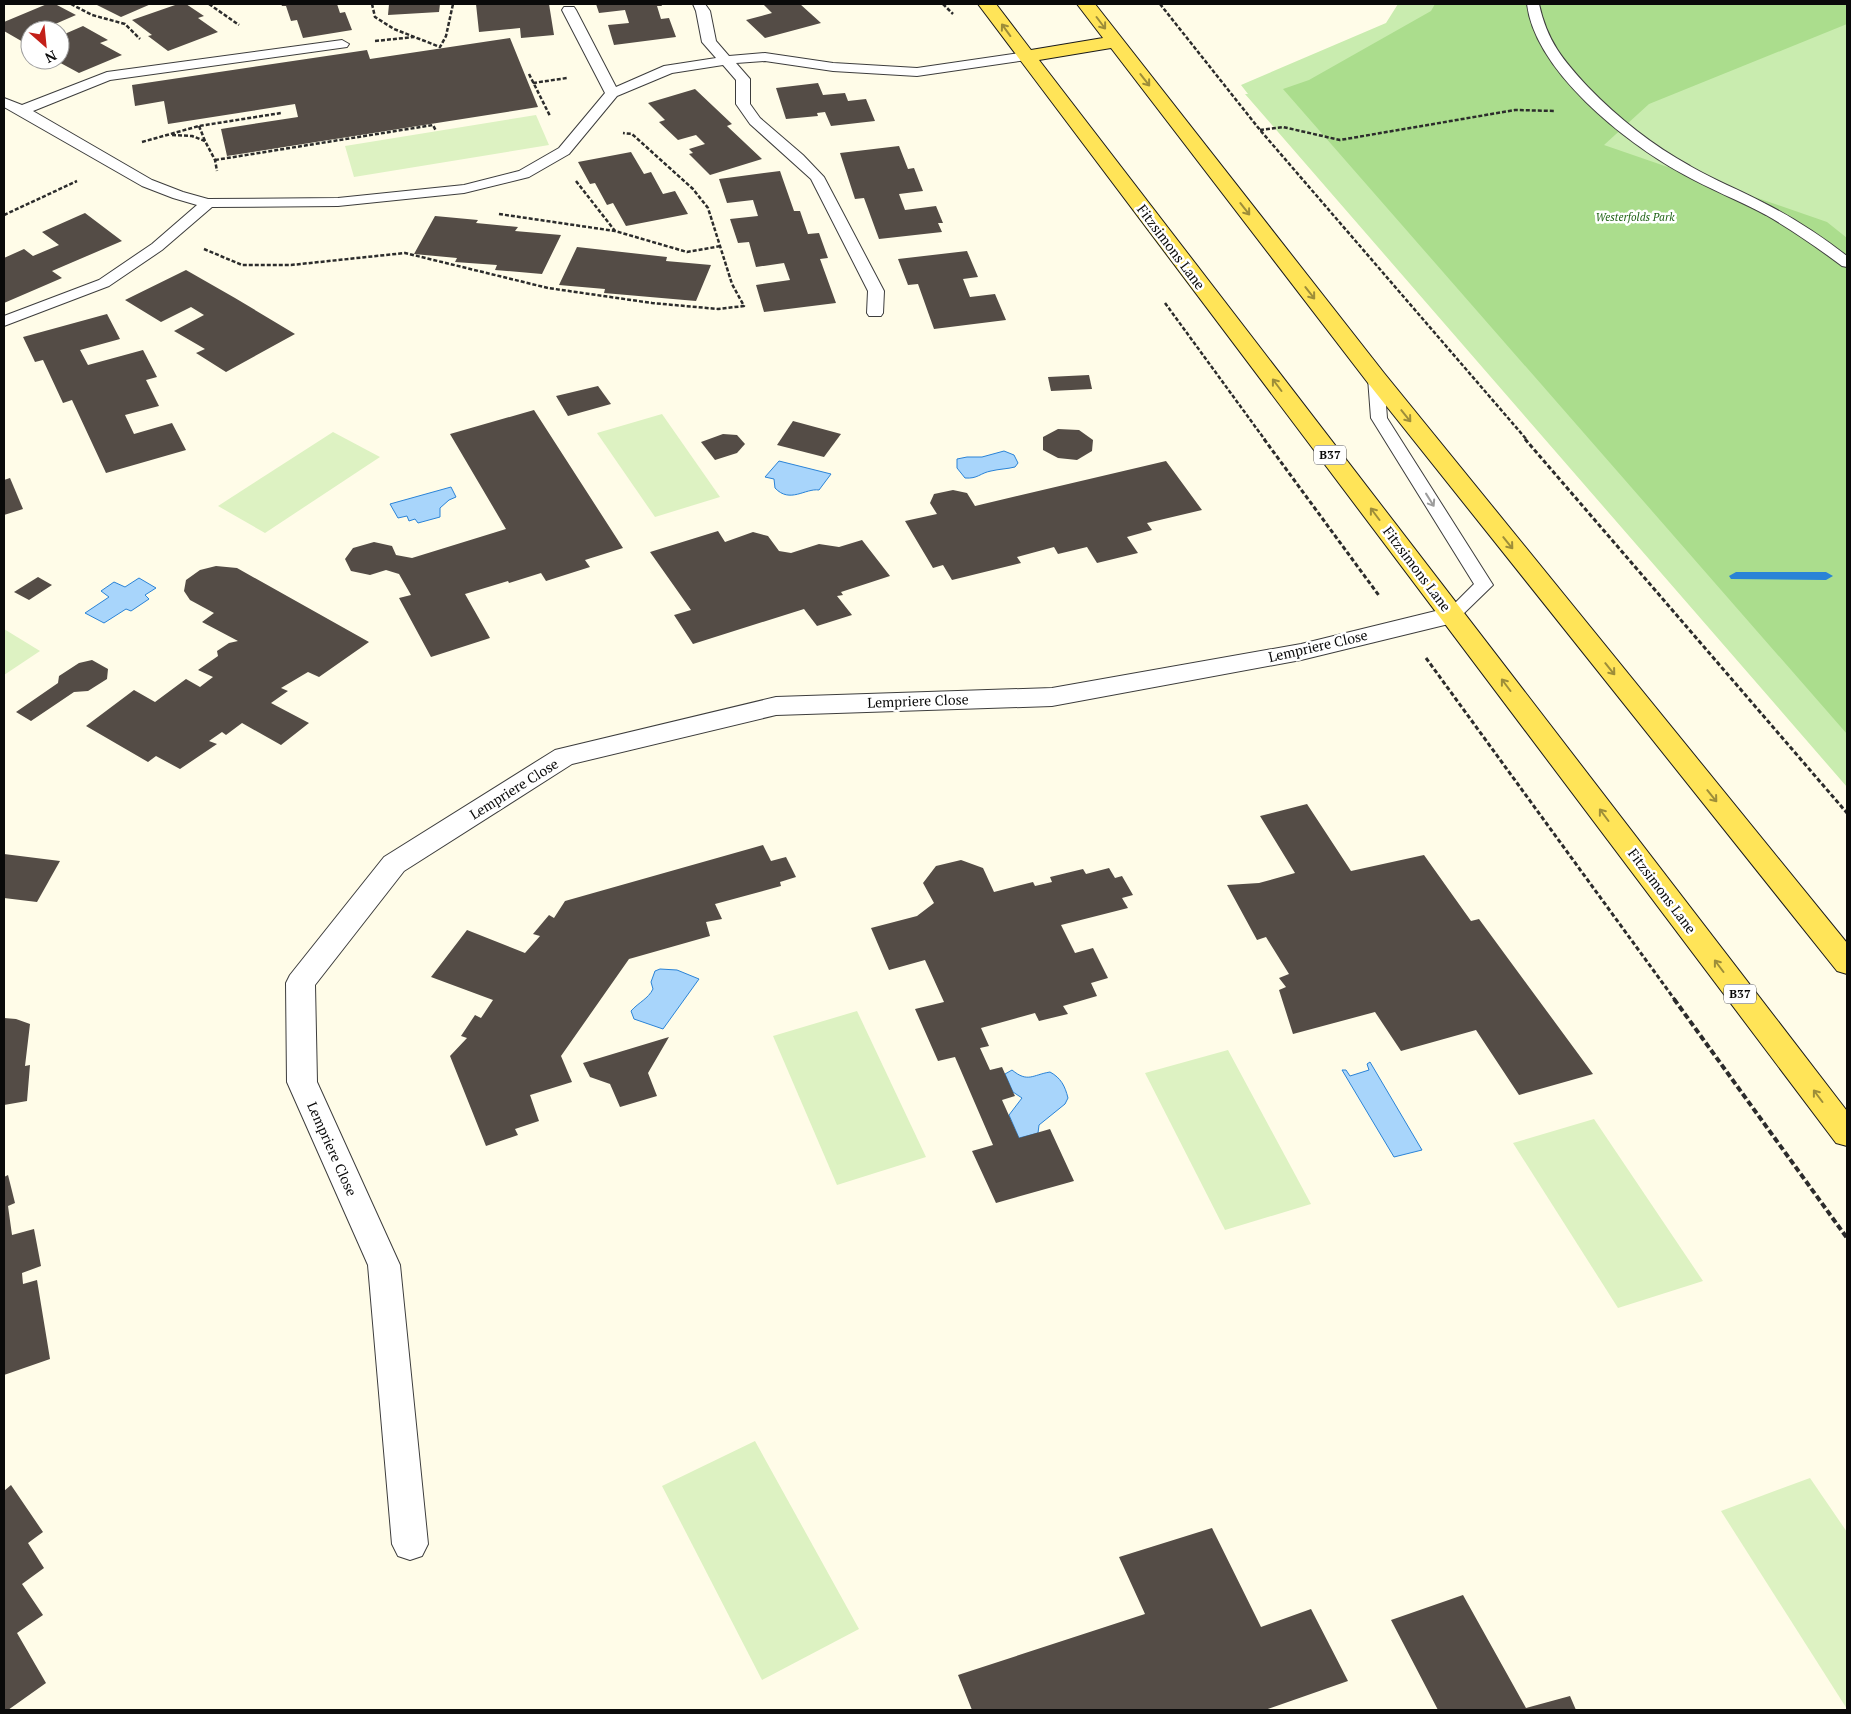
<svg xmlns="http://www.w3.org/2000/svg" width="1851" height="1714" font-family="'PT Serif',serif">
<rect width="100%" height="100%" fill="#fffce8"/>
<!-- green -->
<path fill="#c9ecaf" d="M 1398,4 L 1847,4 L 1847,787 L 1245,94 L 1248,94 L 1241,85 L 1386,23 Z"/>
<!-- forest -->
<path fill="#abdd8d" d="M 1435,4 L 1847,4 L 1847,24 L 1649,104 L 1604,145 L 1827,222 L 1847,238 L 1847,734 L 1283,89 L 1309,80 L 1431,11 Z"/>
<!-- pitch -->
<g fill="#ddf2c2">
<path d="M 536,115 L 549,145 L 354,177 L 345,146 Z"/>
<path d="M 662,414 L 720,497 L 655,517 L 597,433 Z"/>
<path d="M 333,432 L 380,457 L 265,533 L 218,506 Z"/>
<path d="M 4,629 L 40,651 L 4,675 Z"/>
<path d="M 857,1011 L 926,1157 L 837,1185 L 773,1036 Z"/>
<path d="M 1228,1050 L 1311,1204 L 1225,1230 L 1145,1073 Z"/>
<path d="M 1594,1119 L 1703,1281 L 1618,1308 L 1513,1143 Z"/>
<path d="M 755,1441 L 859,1629 L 762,1680 L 662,1486 Z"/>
<path d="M 1810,1478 L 1847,1532 L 1847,1709 L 1721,1511 Z"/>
</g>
<!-- water -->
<g fill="#a8d5fb" stroke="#2a83d7">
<path d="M 1004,451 L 1014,455 L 1018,463 L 1015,467 C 1007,469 999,469 991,471 C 980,473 978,479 965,478 L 957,468 L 957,459 L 967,457 L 982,457 Z"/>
<path d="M 779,461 L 831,474 L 819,490 C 805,488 790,504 775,488 L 774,479 L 765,477 Z"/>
<path d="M 451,487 L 456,497 L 449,500 L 440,508 L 440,517 L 418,523 L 415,519 L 409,521 L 407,516 L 398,518 L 390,504 Z"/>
<path d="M 139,578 L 156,588 L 145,595 L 149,599 L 131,611 L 126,609 L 104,623 L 85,613 L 109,597 L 101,591 L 114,582 L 125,587 Z"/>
<path d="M 660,969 L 677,970 L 699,979 L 663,1029 L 634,1019 L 631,1011 C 639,1002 648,999 653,989 L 651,982 L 655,971 Z"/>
<path d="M 1370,1062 L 1422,1150 L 1394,1157 L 1342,1070 L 1346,1070 L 1350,1076 L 1369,1070 L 1367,1064 Z"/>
<path d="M 1012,1070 C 1028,1083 1032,1075 1050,1072 C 1061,1078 1065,1086 1068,1098 L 1065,1104 L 1039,1125 L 1038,1133 L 1019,1138 L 1009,1115 L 1022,1098 L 1013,1092 L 1005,1074 Z"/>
</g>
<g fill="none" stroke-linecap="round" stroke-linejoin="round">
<!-- stream -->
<path fill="#2a83d7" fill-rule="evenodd" d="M 1736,572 L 1826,572 L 1833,576 L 1826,580 L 1731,579 L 1729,576 Z"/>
</g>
<!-- building -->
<g fill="#544c46">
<path d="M 47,4 L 55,4 L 76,15 L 46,28 L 49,30 L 30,30 L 30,46 L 4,31 L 4,22 Z"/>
<path d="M 99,4 L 151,4 L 121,17 L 97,5 Z"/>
<path d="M 178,4 L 186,4 L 204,16 L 198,18 L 218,32 L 168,51 L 148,36 L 152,35 L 132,20 Z"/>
<path d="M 281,4 L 337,4 L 340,13 L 345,12 L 352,30 L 303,38 L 297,20 L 291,21 L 286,6 L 282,6 Z"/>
<path d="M 389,4 L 440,4 L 439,12 L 388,15 Z"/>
<path d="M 476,4 L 549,4 L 554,35 L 521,38 L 520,28 L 479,32 Z"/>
<path d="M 596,4 L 661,4 L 662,6 L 657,6 L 661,19 L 669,18 L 676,37 L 614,45 L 608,25 L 629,23 L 625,10 L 599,13 Z"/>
<path d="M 763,4 L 800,4 L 821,23 L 765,38 L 746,20 L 772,13 Z"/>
<path d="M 83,26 L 108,40 L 100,43 L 122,55 L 79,73 L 55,60 L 60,60 L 60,36 Z"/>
<path d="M 510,38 L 538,107 L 227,156 L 221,129 L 298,117 L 295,104 L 168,124 L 164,101 L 135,106 L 132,85 L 367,50 L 370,59 Z"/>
<path d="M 818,83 L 823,95 L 845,93 L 848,101 L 866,99 L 875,121 L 831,126 L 825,112 L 817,113 L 818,116 L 786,119 L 776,88 Z"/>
<path d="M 695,89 L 732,124 L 727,126 L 762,159 L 710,175 L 689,154 L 693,153 L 689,149 L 705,144 L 696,135 L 678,140 L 659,122 L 665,120 L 648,103 Z"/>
<path d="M 899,146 L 908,169 L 914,168 L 923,191 L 899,194 L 905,210 L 936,206 L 943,223 L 938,223 L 942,232 L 879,239 L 864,198 L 855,199 L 840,153 Z"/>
<path d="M 631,152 L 644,174 L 651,172 L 663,194 L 675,191 L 688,214 L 626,226 L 613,203 L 607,205 L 595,183 L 590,184 L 578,162 Z"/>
<path d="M 780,171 L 794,211 L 800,211 L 808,234 L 819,233 L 828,258 L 820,259 L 836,303 L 764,312 L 756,285 L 790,280 L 784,263 L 756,267 L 749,242 L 738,243 L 730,219 L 758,216 L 753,200 L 727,203 L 719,179 Z"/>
<path d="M 85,213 L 122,241 L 52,271 L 62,278 L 4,303 L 4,258 L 24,249 L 33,256 L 59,245 L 42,232 Z"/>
<path d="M 435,216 L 478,220 L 476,223 L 518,227 L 515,231 L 561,235 L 542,274 L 495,270 L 497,265 L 455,262 L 457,258 L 414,254 Z"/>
<path d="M 577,247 L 667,257 L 666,261 L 711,265 L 696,301 L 604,293 L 605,289 L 559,285 Z"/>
<path d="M 967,251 L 978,277 L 963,279 L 970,297 L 995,294 L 1006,320 L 934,329 L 918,284 L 908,285 L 898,259 Z"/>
<path d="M 186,270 L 235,298 L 295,334 L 226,372 L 196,353 L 205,349 L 174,331 L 204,315 L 191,307 L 161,322 L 125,300 Z"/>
<path d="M 107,314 L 120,339 L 80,350 L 88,365 L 143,350 L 157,377 L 146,380 L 159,406 L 125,415 L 134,434 L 172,423 L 186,450 L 106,473 L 72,400 L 63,403 L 43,360 L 35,362 L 23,337 Z"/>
<path d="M 1089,375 L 1092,389 L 1051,391 L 1048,377 Z"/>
<path d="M 598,386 L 611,404 L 568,416 L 556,396 Z"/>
<path d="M 534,410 L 623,548 L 585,560 L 590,567 L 546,581 L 541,573 L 509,583 L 508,581 L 465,594 L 490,638 L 431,657 L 399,598 L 411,595 L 399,574 L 386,570 L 370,575 L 351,571 L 345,559 L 353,548 L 374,542 L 392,546 L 396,555 L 412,558 L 506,529 L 450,434 Z"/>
<path d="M 793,421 L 841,434 L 824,457 L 777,445 Z"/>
<path d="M 1058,429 L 1079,430 L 1093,440 L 1092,451 L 1077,460 L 1058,458 L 1043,450 L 1043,437 Z"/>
<path d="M 723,434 L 737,435 L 745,444 L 737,453 L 715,460 L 701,442 Z"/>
<path d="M 1166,461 L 1202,510 L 1147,523 L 1152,530 L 1127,537 L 1138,553 L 1097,563 L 1087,547 L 1058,554 L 1054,547 L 1017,557 L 1021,563 L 952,580 L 943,565 L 933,568 L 905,521 L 937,514 L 930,503 L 934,494 L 953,490 L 967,493 L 975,506 Z"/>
<path d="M 10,478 L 23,509 L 4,515 L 4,480 Z"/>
<path d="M 718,531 L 725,542 L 753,532 L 768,536 L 779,551 L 791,553 L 819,544 L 839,547 L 862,540 L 890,576 L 841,592 L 843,595 L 837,596 L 852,615 L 817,626 L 804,609 L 693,644 L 674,615 L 691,610 L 650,552 Z"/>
<path d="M 216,566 L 237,568 L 369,642 L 319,677 L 308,672 L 281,688 L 288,691 L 271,703 L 309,723 L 281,745 L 242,723 L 226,735 L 222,732 L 209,741 L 217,744 L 180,769 L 156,756 L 148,762 L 86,726 L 134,690 L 155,702 L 186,679 L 200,687 L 213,677 L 198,670 L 218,656 L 217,651 L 229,643 L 238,641 L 202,622 L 214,613 L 190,600 L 184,591 L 186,580 L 200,570 Z"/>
<path d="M 38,577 L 52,585 L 29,600 L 14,592 Z"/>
<path d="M 92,660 L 108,669 L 107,679 L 88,691 L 74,692 L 31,721 L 16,712 L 58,683 L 59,676 L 79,663 Z"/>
<path d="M 1307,804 L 1351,871 L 1424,855 L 1471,921 L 1479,919 L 1593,1074 L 1519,1095 L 1476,1030 L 1401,1051 L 1375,1012 L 1293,1034 L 1279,990 L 1286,987 L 1279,978 L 1289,974 L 1266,937 L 1257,940 L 1227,885 L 1259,883 L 1295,873 L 1260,816 Z"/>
<path d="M 763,845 L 771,861 L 786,857 L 796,877 L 780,882 L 781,886 L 715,904 L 722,919 L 706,922 L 710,936 L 629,959 L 561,1056 L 572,1082 L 530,1095 L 539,1121 L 515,1129 L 518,1135 L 486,1146 L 450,1056 L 467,1038 L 461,1036 L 475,1015 L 481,1018 L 493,1000 L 431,977 L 467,930 L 525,953 L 540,936 L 533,934 L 549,915 L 554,918 L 565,901 Z"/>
<path d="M 4,854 L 60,861 L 37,902 L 4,898 Z"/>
<path d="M 961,860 L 983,868 L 994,892 L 1033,882 L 1035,886 L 1052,882 L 1050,877 L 1083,869 L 1086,874 L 1109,868 L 1115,878 L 1122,876 L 1133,895 L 1122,898 L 1128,908 L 1061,925 L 1075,953 L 1093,948 L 1108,978 L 1091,983 L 1097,996 L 1063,1006 L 1068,1014 L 1039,1021 L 1035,1013 L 981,1028 L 989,1046 L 980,1048 L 990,1070 L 1002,1067 L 1013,1092 L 1015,1096 L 1002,1100 L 1019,1138 L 1050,1129 L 1074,1181 L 996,1203 L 972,1151 L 993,1145 L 955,1057 L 938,1061 L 915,1009 L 944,1002 L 925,960 L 889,970 L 871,928 L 917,916 L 934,903 L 923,883 L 936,866 Z"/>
<path d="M 4,1018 L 16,1019 L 30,1024 L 25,1066 L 30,1065 L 27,1101 L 4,1105 Z"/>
<path d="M 669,1037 L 648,1073 L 657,1096 L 620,1107 L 610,1084 L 590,1077 L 583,1063 Z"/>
<path d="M 8,1175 L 15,1203 L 8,1206 L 12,1235 L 34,1229 L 41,1266 L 22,1273 L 23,1284 L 37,1280 L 50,1359 L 4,1375 L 4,1177 Z"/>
<path d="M 11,1485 L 43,1532 L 28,1543 L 44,1568 L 22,1584 L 43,1615 L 17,1633 L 46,1683 L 8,1710 L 4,1710 L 4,1491 Z"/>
<path d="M 1212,1528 L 1261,1627 L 1311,1609 L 1348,1681 L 1265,1710 L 972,1710 L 958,1675 L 1145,1614 L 1119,1557 Z"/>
<path d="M 1463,1595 L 1526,1708 L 1570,1696 L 1576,1710 L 1438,1710 L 1391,1620 Z"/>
</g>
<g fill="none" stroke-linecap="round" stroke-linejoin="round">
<defs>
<g id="lane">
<path d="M 693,4 L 705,4 L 710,11 L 716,41 L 729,56 L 765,53 L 833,63 L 917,68 L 1026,52 L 1033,56 L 1026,60 L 917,76 L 833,71 L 765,61 L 736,63 L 750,79 L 750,104 L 760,118 L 803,155 L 824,177 L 884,291 L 883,313 L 881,316 L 869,316 L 867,313 L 868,291 L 811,179 L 750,124 L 736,104 L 736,80 L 723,65 L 672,73 L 617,96 L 569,154 L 529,177 L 464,193 L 338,206 L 212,207 L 162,250 L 109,286 L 4,326 L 4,316 L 99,280 L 152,244 L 197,205 L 173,198 L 142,186 L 4,107 L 4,98 L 22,105 L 107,72 L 342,40 L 349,44 L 347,47 L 110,80 L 33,111 L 152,180 L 183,192 L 208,199 L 338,198 L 464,185 L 519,171 L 559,148 L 605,93 L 562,10 L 564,7 L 574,7 L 576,10 L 616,87 L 664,66 L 716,58 L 702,42 L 696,11 Z"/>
<path d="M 1527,4 L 1539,4 C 1547,41 1563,60 1588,87 C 1618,118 1652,145 1690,166 C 1714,180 1740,190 1764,203 C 1794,218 1821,236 1847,256 L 1847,267 L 1842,266 C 1818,248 1792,230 1766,215 C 1738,200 1709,189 1681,173 C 1625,142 1535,71 1527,4 Z"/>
<path d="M 1376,373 L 1382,375 L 1384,378 L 1387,418 L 1493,585 L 1458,619 L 1452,621 L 1446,619 L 1443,615 L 1474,584 L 1371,418 L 1368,378 L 1370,375 Z"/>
</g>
<path id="street" d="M 1452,607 L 1461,609 L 1464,615 L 1461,621 L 1301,660 L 1052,706 L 776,715 L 572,764 L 404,871 L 315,985 L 317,1082 L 400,1265 L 428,1544 L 422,1556 L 410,1560 L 398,1556 L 392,1544 L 368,1265 L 287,1082 L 286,983 L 290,975 L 384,857 L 555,750 L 776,697 L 1052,688 L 1301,644 Z"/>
<path id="primary" d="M 978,4 L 996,4 L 1031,50 L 1103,38 L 1077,4 L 1095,4 L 1384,373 L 1847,943 L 1847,974 L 1837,971 L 1368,383 L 1111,48 L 1039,60 L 1847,1111 L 1847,1146 L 1836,1143 Z"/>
</defs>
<!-- lane casing -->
<use href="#lane" stroke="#3d3d3d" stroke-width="2"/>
<!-- street casing -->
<use href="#street" stroke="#3d3d3d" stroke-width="2"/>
<!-- primary casing -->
<use href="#primary" stroke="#1b1b1b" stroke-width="2"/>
<!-- path-far2 -->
<g stroke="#2c2c2c" stroke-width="2.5" stroke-dasharray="4 2" stroke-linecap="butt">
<path d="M 71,4 L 92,15 L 125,24 L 140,39"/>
<path d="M 209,4 L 239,25"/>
<path d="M 372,4 L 375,17 L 394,29 L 440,47 L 446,36 L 453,4"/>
<path d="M 943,4 L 953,14"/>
<path d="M 1160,4 L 1260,130 L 1527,440"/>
<path d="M 375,41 L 414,37"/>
<path d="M 529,74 L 550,116"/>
<path d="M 533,83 L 567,78"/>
<path d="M 199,126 L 205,141"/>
<path d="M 1260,130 L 1283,127 L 1340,140 L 1515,110 L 1555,111"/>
<path d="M 172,135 L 192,136 L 205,141 L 215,160 L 217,171"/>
<path d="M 142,142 L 199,126 L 281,113"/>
<path d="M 215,160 L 433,125 L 436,131"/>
<path d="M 576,181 L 615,231"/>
<path d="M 499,214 L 615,231 L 687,252 L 721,246"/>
<path d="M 4,215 L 77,181"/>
<path d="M 204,249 L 242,265 L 291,265 L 405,253 L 548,288 L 652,303 L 718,309 L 744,306 L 732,284 L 708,208 L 693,189 L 632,134 L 623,133"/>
<path d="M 1165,303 L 1265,440"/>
</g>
<!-- path-far1 -->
<g stroke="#2c2c2c" stroke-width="3" stroke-dasharray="4.5 2.5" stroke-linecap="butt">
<path d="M 1264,439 L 1380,597"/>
<path d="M 1525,439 L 1847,813"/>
<path d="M 1426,658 L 1675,1000"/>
</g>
<!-- path -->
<path stroke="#2c2c2c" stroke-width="4" stroke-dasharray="6 3" stroke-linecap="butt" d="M 1674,999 L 1847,1238"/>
<!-- lane -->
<use href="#lane" fill="#fff" fill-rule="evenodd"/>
<!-- street -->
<use href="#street" fill="#fff" fill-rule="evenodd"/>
<!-- primary -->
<use href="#primary" fill="#ffe458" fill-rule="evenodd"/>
</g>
<!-- one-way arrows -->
<defs><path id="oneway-shaft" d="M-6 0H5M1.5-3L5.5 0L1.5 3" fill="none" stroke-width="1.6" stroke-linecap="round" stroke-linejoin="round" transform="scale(1.25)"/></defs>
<g stroke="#9d8d39">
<use href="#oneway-shaft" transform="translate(1101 23) rotate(53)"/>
<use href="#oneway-shaft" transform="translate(1006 30) rotate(-126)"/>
<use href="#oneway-shaft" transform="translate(1145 80) rotate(52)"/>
<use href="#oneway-shaft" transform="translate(1245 209) rotate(52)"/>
<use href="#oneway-shaft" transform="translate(1310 293) rotate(52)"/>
<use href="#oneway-shaft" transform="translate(1277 385) rotate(-127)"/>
<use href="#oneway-shaft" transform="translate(1406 416) rotate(51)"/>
<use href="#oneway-shaft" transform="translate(1375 514) rotate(-127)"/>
<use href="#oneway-shaft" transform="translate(1508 543) rotate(51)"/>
<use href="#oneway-shaft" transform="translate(1610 669) rotate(51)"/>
<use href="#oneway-shaft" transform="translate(1506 685) rotate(-127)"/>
<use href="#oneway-shaft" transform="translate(1712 796) rotate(51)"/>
<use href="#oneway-shaft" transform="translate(1604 815) rotate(-127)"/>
<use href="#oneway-shaft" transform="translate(1719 966) rotate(-127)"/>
<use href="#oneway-shaft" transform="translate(1818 1096) rotate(-127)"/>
</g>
<use stroke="#9d9d9d" href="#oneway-shaft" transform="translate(1430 500) rotate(58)"/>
<g text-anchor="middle" stroke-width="5" stroke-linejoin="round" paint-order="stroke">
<!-- far-park labels -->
<g font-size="11" font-style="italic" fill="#216517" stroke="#fff">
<text x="1635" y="221">Westerfolds Park</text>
</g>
<!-- shield labels -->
<g fill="#fff" stroke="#545454" stroke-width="1">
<rect x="1314" y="445.5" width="32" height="19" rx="4"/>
<rect x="1724" y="984.5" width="32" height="19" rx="4"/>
</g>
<g font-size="12" font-weight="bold" fill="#0a0a0a">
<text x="1330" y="459">B37</text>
<text x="1740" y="998">B37</text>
</g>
<!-- street labels -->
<g font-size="14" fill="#0a0a0a" stroke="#fff">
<text transform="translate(1171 247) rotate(53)" y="5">Fitzsimons Lane</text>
<text transform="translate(1417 569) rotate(53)" y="5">Fitzsimons Lane</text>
<text transform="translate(1318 646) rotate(-13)" y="5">Lempriere Close</text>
<text transform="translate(918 701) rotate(-2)" y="5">Lempriere Close</text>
<text transform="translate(514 789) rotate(-32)" y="5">Lempriere Close</text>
<text transform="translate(1662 891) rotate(53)" y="5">Fitzsimons Lane</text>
<text transform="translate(332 1149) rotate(66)" y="5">Lempriere Close</text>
</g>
</g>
<!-- border -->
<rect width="1851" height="1714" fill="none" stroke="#0a0a0a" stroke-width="10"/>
<!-- north arrow -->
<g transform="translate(45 45) rotate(153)"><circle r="24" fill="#ffffff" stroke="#9d9d9d"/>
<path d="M0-4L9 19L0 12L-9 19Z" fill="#c32019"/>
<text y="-8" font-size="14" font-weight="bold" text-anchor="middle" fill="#0a0a0a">N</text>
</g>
</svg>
